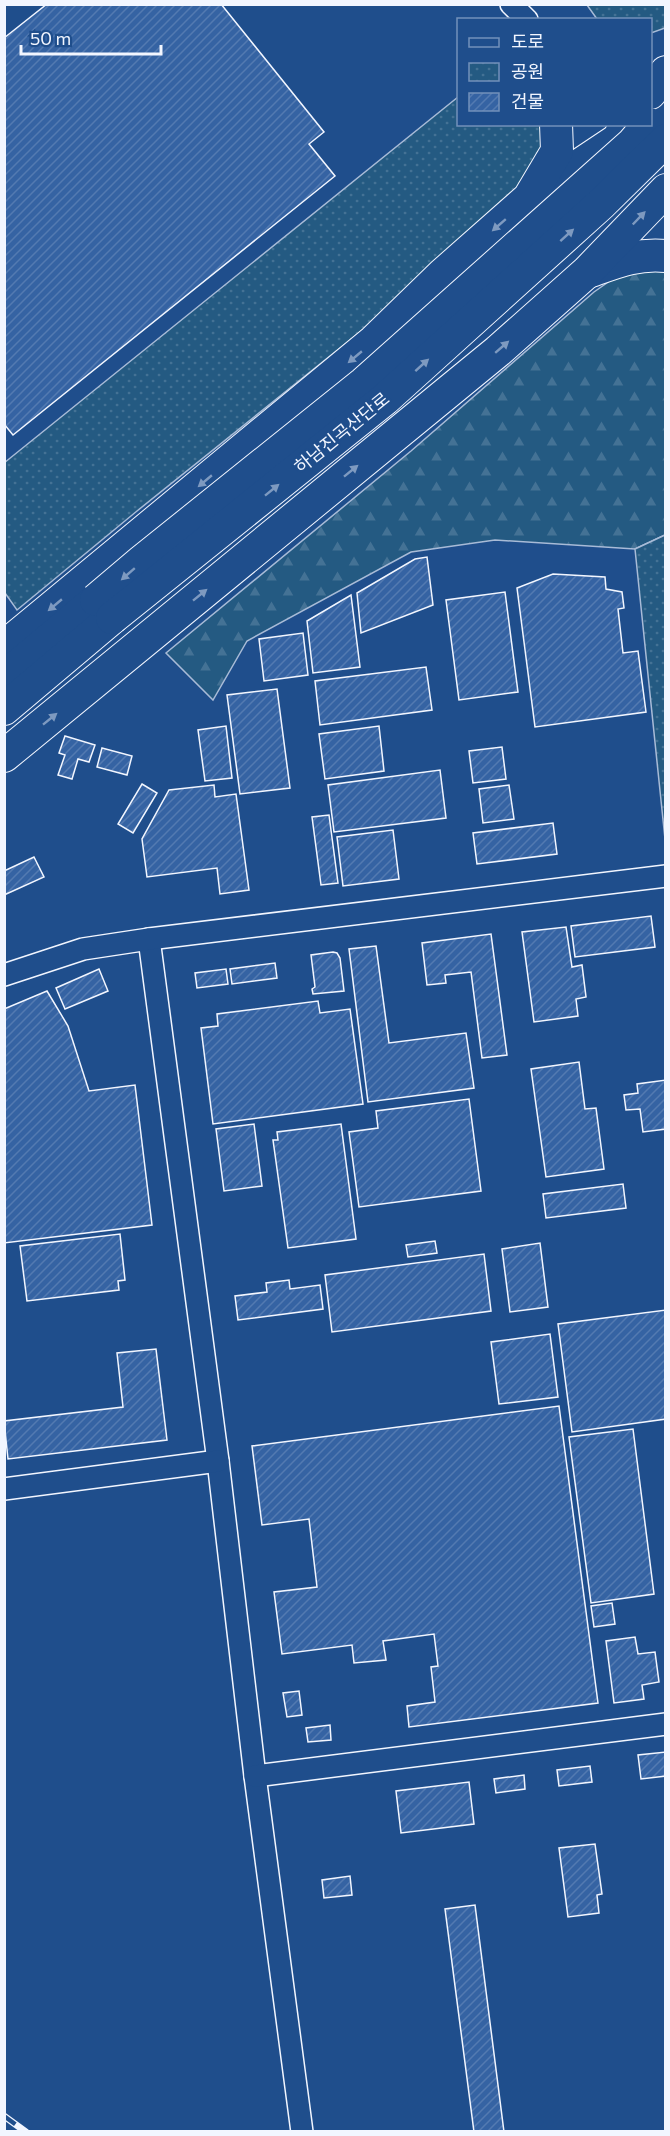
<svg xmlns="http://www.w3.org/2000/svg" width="670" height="2136" font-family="Commissioner,'Noto Sans KR',sans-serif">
<defs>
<pattern id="forest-firs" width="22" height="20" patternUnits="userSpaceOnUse" patternTransform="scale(1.5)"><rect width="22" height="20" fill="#245a82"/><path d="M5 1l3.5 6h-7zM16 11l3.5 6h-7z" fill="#447295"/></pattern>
<pattern id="park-dots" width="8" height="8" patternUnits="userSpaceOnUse" patternTransform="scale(1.5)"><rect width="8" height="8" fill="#245a82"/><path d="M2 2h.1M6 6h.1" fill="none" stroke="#447295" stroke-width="1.8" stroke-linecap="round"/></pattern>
<pattern id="building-hatch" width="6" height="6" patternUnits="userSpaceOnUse" patternTransform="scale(1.5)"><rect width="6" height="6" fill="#3563a3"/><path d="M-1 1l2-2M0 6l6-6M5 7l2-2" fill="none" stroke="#537ab1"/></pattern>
</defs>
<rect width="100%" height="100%" fill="#1f4e8c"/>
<!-- forest -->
<path fill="url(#forest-firs)" stroke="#a8bbd7" stroke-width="1.5" d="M 624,271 L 665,271 L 665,535 L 635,549 L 495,540 L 411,552 L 247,641 L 213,700 L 166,653 L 411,451 L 594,292 Z"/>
<!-- park -->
<g fill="url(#park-dots)" stroke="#a8bbd7" stroke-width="1.5">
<path d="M 587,5 L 665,5 L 665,28 L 651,33 L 650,20 L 597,19 Z"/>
<path d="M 458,97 L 458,124 L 540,125 L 543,143 L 530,182 L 411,291 L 137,511 L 17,610 L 5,593 L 4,463 Z"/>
<path d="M 665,535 L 665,839 L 635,549 Z"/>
</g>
<!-- building -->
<g fill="url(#building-hatch)" stroke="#f2f6ff" stroke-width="1.5">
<path d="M 47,4 L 221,4 L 324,132 L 309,144 L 335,176 L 13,435 L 4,424 L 4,38 Z"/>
<path d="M 427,557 L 433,605 L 361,633 L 357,593 L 415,559 Z"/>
<path d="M 553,574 L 605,577 L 606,589 L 622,592 L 624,608 L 618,609 L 623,653 L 638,651 L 646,712 L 535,727 L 517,588 Z"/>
<path d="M 505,592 L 518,692 L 459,700 L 446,600 Z"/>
<path d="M 351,595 L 360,667 L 313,673 L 307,621 Z"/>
<path d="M 303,633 L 308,675 L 264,681 L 259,639 Z"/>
<path d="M 426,667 L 432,710 L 320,725 L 315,681 Z"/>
<path d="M 277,689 L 290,788 L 240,794 L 227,695 Z"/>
<path d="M 226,726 L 232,778 L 205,781 L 198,730 Z"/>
<path d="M 379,726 L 384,771 L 325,779 L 319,734 Z"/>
<path d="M 65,736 L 95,745 L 89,762 L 78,759 L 72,779 L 58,775 L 65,755 L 59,753 Z"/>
<path d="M 502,747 L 506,779 L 473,783 L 469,751 Z"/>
<path d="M 102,748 L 132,756 L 127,775 L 97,767 Z"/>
<path d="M 440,770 L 446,818 L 334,832 L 328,785 Z"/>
<path d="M 142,784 L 157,793 L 133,833 L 118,824 Z"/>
<path d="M 214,785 L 215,797 L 236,794 L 249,890 L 220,894 L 217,868 L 147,877 L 142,839 L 169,790 Z"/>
<path d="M 509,785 L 514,819 L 483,823 L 479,789 Z"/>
<path d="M 329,815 L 338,883 L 321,885 L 312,817 Z"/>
<path d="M 553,823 L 557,854 L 477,864 L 473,833 Z"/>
<path d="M 393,830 L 399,879 L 343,886 L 337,837 Z"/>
<path d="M 34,857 L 44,877 L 4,895 L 4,871 Z"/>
<path d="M 651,916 L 655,947 L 575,957 L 571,926 Z"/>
<path d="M 566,927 L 572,967 L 582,965 L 586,997 L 576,999 L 578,1016 L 534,1022 L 522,932 Z"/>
<path d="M 491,934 L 507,1055 L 482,1058 L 471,972 L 445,975 L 446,983 L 427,985 L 422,943 Z"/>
<path d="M 376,946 L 389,1043 L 466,1033 L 474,1088 L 368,1102 L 349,949 Z"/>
<path d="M 333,952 L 337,953 L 340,958 L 344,991 L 313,994 L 312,989 L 315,987 L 311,955 Z"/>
<path d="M 275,963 L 277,978 L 232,984 L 230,969 Z"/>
<path d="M 99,969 L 108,991 L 65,1009 L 56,988 Z"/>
<path d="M 226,969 L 228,984 L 197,988 L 195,973 Z"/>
<path d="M 47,991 L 68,1026 L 89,1091 L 135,1085 L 152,1225 L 4,1243 L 4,1009 Z"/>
<path d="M 318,1001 L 320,1013 L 350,1009 L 363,1104 L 213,1124 L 201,1028 L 218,1026 L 217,1014 Z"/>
<path d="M 579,1062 L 585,1109 L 596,1108 L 604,1169 L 546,1177 L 531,1069 Z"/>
<path d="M 666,1080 L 666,1129 L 643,1132 L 640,1109 L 626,1110 L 624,1095 L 638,1093 L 637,1084 Z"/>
<path d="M 469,1099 L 481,1191 L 359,1207 L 349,1132 L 378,1128 L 376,1111 Z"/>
<path d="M 254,1124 L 262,1186 L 224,1191 L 216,1129 Z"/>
<path d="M 341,1124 L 356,1239 L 288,1248 L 273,1140 L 278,1140 L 277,1132 Z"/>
<path d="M 623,1184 L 626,1208 L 546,1218 L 543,1194 Z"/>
<path d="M 120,1234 L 125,1280 L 118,1281 L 119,1290 L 27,1301 L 20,1246 Z"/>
<path d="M 435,1241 L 437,1253 L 408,1257 L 406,1245 Z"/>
<path d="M 540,1243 L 548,1307 L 510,1312 L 502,1249 Z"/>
<path d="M 484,1254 L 491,1311 L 332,1332 L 325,1275 Z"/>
<path d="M 289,1280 L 290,1289 L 320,1285 L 323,1309 L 238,1320 L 235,1296 L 267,1292 L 266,1283 Z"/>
<path d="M 666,1310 L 666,1419 L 572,1432 L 558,1324 Z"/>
<path d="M 550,1334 L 558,1397 L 499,1404 L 491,1342 Z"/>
<path d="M 156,1349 L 167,1440 L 8,1459 L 4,1421 L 123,1407 L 117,1353 Z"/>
<path d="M 559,1406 L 598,1703 L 409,1727 L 407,1706 L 435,1702 L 431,1667 L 438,1666 L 434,1634 L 383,1641 L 386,1660 L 354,1663 L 352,1645 L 282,1654 L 274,1592 L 317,1587 L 309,1519 L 262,1525 L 252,1446 Z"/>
<path d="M 633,1429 L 654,1594 L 591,1603 L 569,1437 Z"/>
<path d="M 612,1603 L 615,1624 L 594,1627 L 591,1606 Z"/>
<path d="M 635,1637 L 638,1654 L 655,1652 L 659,1682 L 642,1685 L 644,1699 L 614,1703 L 606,1641 Z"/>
<path d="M 299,1691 L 302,1715 L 287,1717 L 283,1693 Z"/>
<path d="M 330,1725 L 331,1740 L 308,1742 L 306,1728 Z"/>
<path d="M 666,1752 L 666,1776 L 641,1779 L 638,1755 Z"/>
<path d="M 590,1766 L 592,1782 L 559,1786 L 557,1770 Z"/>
<path d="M 524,1775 L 525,1789 L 496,1793 L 494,1779 Z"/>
<path d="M 469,1782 L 474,1824 L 401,1833 L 396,1791 Z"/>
<path d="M 595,1844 L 602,1894 L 597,1895 L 599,1913 L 568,1917 L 559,1848 Z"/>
<path d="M 350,1876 L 352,1895 L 324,1898 L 322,1880 Z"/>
<path d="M 475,1905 L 504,2132 L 474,2132 L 445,1909 Z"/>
</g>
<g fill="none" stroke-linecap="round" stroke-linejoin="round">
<defs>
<g id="minor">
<path d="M 511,4 L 527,20"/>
<path d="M 149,939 L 218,1461 L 255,1776 L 302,2132"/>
<path d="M 4,975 L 83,949 L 149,939 L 666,876"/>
<path d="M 4,1489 L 218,1461"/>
<path d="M 255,1776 L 666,1724"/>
</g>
<g id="highway">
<path d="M 650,93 L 666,72"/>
<path d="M 536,194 L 617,140 L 628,124"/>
<path d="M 591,271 C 616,262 638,253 666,256"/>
<path d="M 4,647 L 374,341 L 443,274 L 529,198 L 557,151 L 556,124"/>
<path d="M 4,677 L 96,600"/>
<path d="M 4,709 L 112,618"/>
<path d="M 4,756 L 498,351 L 587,272 L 666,190"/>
</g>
</defs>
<!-- minor casing -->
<use href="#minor" stroke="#f2f6ff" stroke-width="24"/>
<!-- highway casing -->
<use href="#highway" stroke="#f2f6ff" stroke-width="34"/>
<!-- minor -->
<use href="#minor" stroke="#1f4e8c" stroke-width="21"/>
<!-- highway -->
<use href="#highway" stroke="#1f4e8c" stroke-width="32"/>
<defs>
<path id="rail" d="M 4,2116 L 26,2132"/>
</defs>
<!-- rail casing -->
<use href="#rail" stroke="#f2f6ff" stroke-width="7"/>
<!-- rail -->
<use href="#rail" stroke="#1f4e8c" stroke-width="4.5" stroke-dasharray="14" stroke-linecap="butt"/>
<defs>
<g id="highway-bridge">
<path d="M 96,600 L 142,561 L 364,383 L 632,144 L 649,124"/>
<path d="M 112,618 L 385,399 L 601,204 L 666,140"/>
</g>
</defs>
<!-- highway-bridge casing -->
<use href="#highway-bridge" stroke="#f2f6ff" stroke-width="34" stroke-linecap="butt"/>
<!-- highway-bridge -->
<use href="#highway-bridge" stroke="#1f4e8c" stroke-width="32"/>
</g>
<!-- one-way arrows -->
<defs><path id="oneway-solid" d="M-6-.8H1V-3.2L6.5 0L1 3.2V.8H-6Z" transform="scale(1.5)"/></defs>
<g fill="#7e9ac0">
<use href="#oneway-solid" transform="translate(639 218) rotate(-46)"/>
<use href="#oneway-solid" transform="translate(499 225) rotate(139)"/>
<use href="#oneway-solid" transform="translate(567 235) rotate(-42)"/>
<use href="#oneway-solid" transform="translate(502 347) rotate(-41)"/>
<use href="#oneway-solid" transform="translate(355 357) rotate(140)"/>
<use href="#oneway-solid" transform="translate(422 365) rotate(-42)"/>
<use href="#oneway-solid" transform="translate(351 471) rotate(-39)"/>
<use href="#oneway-solid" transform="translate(205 481) rotate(140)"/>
<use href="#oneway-solid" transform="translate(272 490) rotate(-39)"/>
<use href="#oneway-solid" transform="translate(128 574) rotate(139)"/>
<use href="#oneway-solid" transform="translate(200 595) rotate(-39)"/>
<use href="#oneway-solid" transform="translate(55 605) rotate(140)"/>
<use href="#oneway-solid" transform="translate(50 719) rotate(-39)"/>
</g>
<g text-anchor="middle" stroke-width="4.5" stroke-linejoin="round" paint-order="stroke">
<!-- street labels -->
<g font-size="18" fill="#f2f6ff" stroke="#1f4e8c">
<text transform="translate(342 433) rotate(-39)" y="6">하남진곡산단로</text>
</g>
</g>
<!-- border -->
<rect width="670" height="2136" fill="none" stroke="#f2f6ff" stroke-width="12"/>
<!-- legend -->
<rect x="457" y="18" width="195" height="108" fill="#1f4e8c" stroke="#7391ba" stroke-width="1.5"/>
<rect x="469" y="38" width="30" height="9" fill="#1f4e8c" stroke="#7391ba" stroke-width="1.5"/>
<text x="511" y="48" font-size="18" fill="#f2f6ff">도로</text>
<rect x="469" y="63" width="30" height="18" fill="url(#park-dots)" stroke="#7391ba" stroke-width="1.5"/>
<text x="511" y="78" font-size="18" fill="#f2f6ff">공원</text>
<rect x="469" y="93" width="30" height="18" fill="url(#building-hatch)" stroke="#7391ba" stroke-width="1.5"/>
<text x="511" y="108" font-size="18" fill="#f2f6ff">건물</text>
<!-- scale -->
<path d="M21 45v9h140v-9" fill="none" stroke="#f2f6ff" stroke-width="3"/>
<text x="30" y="45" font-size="18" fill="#f2f6ff" stroke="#1f4e8c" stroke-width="4.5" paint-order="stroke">50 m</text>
</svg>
